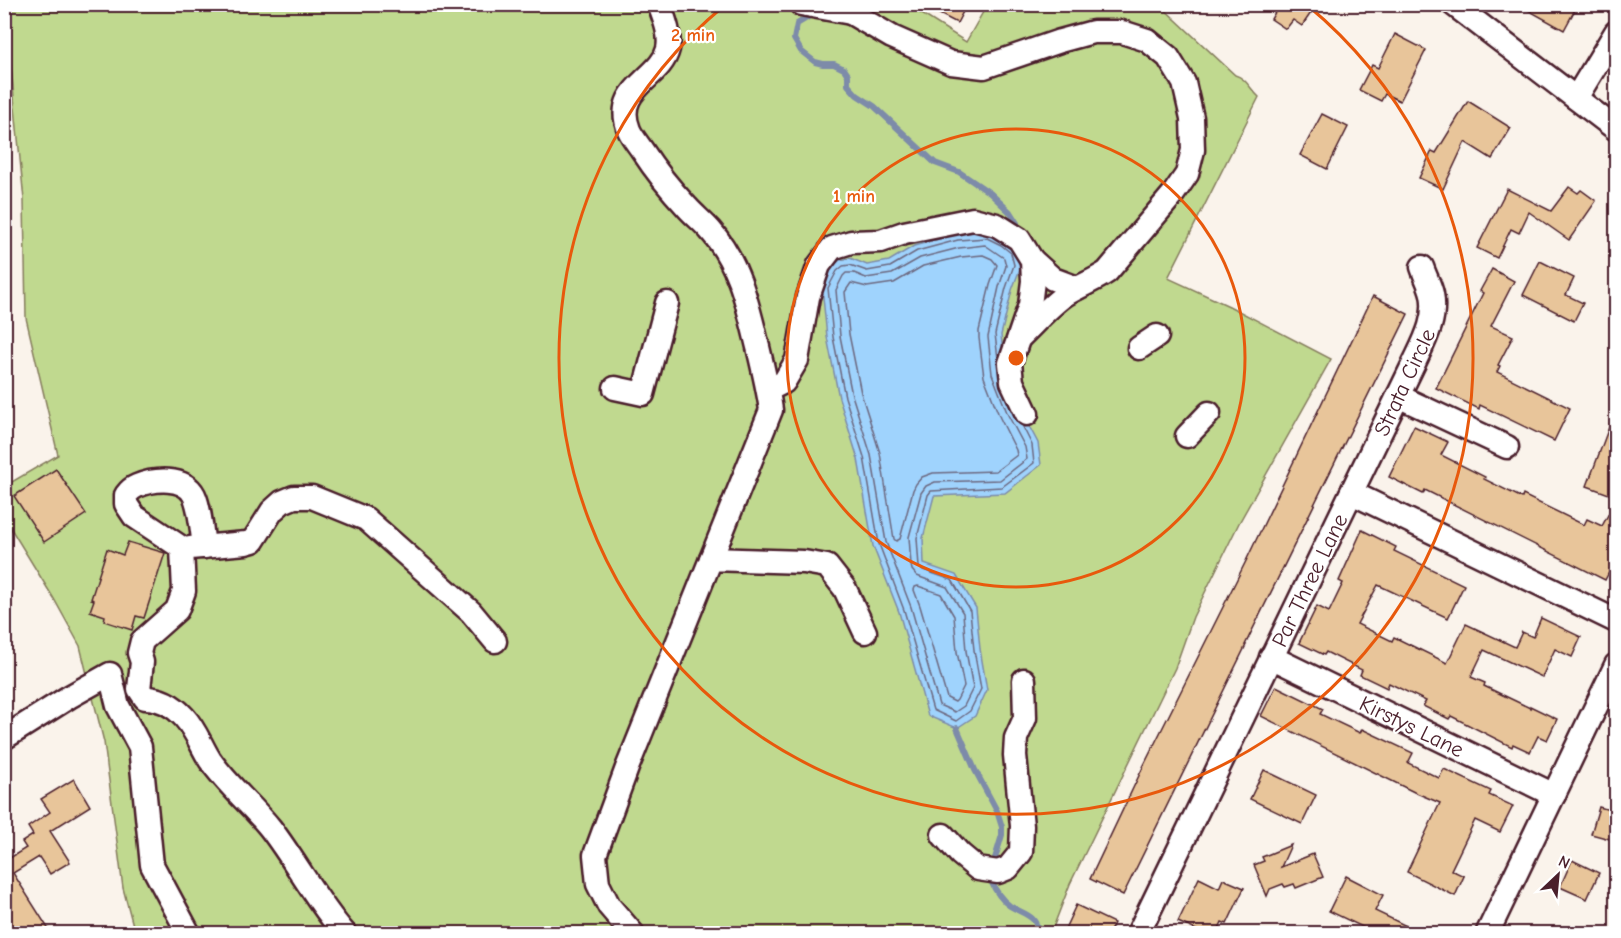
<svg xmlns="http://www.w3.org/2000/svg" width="1621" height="938" font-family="'Comic Neue',sans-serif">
<rect width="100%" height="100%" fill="#faf3eb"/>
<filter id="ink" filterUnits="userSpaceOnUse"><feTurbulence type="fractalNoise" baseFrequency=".0167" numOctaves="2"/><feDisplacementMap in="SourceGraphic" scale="12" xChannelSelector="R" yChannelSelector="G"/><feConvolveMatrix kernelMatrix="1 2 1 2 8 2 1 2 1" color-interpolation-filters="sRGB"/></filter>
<g filter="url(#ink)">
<!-- green -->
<path fill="#c0d98f" stroke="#857c5d" stroke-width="1.5" d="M 906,4 L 966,42 L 987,5 L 1160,5 L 1235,75 C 1246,78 1250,89 1259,97 L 1168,278 L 1229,306 L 1331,359 L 1239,523 L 1193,617 L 1175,668 L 1070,884 L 1051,933 L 135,933 L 123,888 L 104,742 L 80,646 L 54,599 L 5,519 L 5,486 L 58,455 L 26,318 L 24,200 L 5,5 Z"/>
<!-- water -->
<path fill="#9fd3fd" stroke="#7d8ba9" stroke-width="1.5" d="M 987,231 L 1017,250 L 1021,266 L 1012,290 L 1001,335 L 1005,369 L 1020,409 L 1038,443 L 1041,465 L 1005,493 L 934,496 L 923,538 L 924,564 L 956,575 L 976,608 L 980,649 L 987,690 L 975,716 L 957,728 L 928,716 L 899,612 L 873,546 L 858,459 L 839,398 L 827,337 L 822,287 L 832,267 L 840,260 L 850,258 L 867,265 L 889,261 L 914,246 L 957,234 Z"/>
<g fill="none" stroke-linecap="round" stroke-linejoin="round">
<!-- shore -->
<g stroke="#6c677f" stroke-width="1.5">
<path d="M 985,245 L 1004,258 L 1006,266 L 999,287 L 988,337 L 992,374 L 1008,415 L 1025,447 L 1027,459 L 1000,480 L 935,482 L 926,486 L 921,493 L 909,537 L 911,565 L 912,570 L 917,576 L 947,587 L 963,613 L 966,651 L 973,688 L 964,706 L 955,712 L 939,705 L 911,607 L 886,542 L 871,455 L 852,395 L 840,336 L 836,290 L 843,276 L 846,273 L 854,273 L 866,278 L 892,274 L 920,258 L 959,248 Z"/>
<path d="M 983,255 L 992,259 L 997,265 L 990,285 L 979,331 L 979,338 L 984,377 L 1000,418 L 1016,450 L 1017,455 L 996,471 L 933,473 L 922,477 L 916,484 L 913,490 L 900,539 L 896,541 L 894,539 L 880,453 L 861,393 L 849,334 L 845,292 L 851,283 L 867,287 L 894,283 L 923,266 L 961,257 Z"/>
<path d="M 998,359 L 995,334 L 1006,288 L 1014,265 L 1011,253 L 1001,245 L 987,238 L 958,240 L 917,251 L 890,267 L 867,271 L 850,265 L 843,266 L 837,271 L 828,288 L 833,337 L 845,397 L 864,457 L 879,544 L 904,610 L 933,710 L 956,721 L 970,711 L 981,689 L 974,650 L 970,611 L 952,580 L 923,570 L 919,567 L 917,538 L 928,495 L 931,491 L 1002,487 L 1034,463 L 1032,445 L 1022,425"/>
<path d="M 918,586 L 941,594 L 954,616 L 957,652 L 964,686 L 957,700 L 955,702 L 947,698 L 920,606 L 914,590 L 915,587 Z"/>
</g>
<!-- stream -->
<g stroke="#7d8ba9" stroke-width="6">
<path d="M 811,13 L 807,18 L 797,24 L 794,39 L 801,51 L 815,62 L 823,64 L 834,64 L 844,69 L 848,75 L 848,85 L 857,95 L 874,106 L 935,163 L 959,172 L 990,193 L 1010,212 L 1017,223"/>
<path d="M 957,728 L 975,770 L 997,811 L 1002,827 L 1002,835 L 993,865"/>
<path d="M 990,879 C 994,888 1001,900 1010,906 C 1023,914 1038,915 1038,934"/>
</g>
</g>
<!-- building -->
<g fill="#e8c59a" stroke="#4a1f2b" stroke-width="1.5">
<path d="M 920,4 L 967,4 L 957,23 Z"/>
<path d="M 1270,4 L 1317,4 L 1302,26 L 1293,20 L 1286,29 L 1271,19 L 1277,9 Z"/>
<path d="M 1517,4 L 1578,4 L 1564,30 Z"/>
<path d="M 1395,34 L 1426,50 L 1400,101 L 1385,94 L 1381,101 L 1359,90 L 1372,65 L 1378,68 Z"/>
<path d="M 1468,101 L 1511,128 L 1492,159 L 1465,142 L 1443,189 L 1419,178 L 1432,151 L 1436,153 Z"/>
<path d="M 1322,114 L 1348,127 L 1327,169 L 1300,155 Z"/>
<path d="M 1569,187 L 1578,193 L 1581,190 L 1596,201 L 1569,240 L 1529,212 L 1519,233 L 1511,229 L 1497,258 L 1477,248 L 1507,189 L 1551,211 Z"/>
<path d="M 1540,261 L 1574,278 L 1566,295 L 1583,303 L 1574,321 L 1523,295 Z"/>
<path d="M 1492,269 L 1514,281 L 1491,326 L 1513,336 L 1498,365 L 1500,366 L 1497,372 L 1570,408 L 1554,441 L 1480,405 L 1479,409 L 1436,388 L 1483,293 L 1480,291 Z"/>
<path d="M 1373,296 L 1408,314 L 1245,645 L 1246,645 L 1123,895 L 1090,879 L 1144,765 L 1246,561 Z"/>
<path d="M 1615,411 L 1617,412 L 1617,497 L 1587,486 Z"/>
<path d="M 1414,426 L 1448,442 L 1441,455 L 1485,477 L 1484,479 L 1522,498 L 1523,495 L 1584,525 L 1587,519 L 1602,526 L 1617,498 L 1617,557 L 1605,580 L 1425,490 L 1423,494 L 1389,477 Z"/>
<path d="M 56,469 L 86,514 L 44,542 L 14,496 Z"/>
<path d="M 1362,530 L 1396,547 L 1394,551 L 1464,585 L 1448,618 L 1378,585 L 1357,624 L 1392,641 L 1394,637 L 1447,663 L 1466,624 L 1515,647 L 1522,632 L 1533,637 L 1541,618 L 1581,637 L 1572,657 L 1555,649 L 1542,677 L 1484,650 L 1471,677 L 1485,683 L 1484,686 L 1530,708 L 1530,706 L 1557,719 L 1547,740 L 1538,736 L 1530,752 L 1513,744 L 1512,747 L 1451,716 L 1449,719 L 1423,706 L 1426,701 L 1389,683 L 1387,688 L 1360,675 L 1362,670 L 1326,652 L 1324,655 L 1299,643 L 1317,606 L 1329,612 L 1343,583 L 1339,581 Z"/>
<path d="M 128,542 L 165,553 L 144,618 L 136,616 L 132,630 L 104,621 L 105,616 L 90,611 L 94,600 L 91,599 L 107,549 L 123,555 Z"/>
<path d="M 1276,686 L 1323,709 L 1320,714 L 1360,733 L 1362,729 L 1413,753 L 1408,763 L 1439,778 L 1444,769 L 1491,791 L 1489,795 L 1513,806 L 1500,832 L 1475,820 L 1451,870 L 1464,876 L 1455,896 L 1407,872 L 1440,803 L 1414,792 L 1261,716 Z"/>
<path d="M 1264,770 L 1316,795 L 1302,824 L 1250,799 Z"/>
<path d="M 74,779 L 90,806 L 50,831 L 70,862 L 50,874 L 39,857 L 13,873 L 51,933 L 4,933 L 4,860 L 5,861 L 26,848 L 22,842 L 33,835 L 28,827 L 50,812 L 41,799 Z"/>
<path d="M 1599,807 L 1617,812 L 1617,841 L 1591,834 Z"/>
<path d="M 1291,845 L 1281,867 L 1313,854 L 1323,877 L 1296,888 L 1294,884 L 1285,887 L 1283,884 L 1270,889 L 1267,896 L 1254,865 L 1264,861 L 1262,857 Z"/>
<path d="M 1572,860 L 1599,873 L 1587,899 L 1560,887 Z"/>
<path d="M 1346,876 L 1383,895 L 1375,911 L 1421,933 L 1375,933 L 1329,911 Z"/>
<path d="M 1199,878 L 1219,888 L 1223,879 L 1244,888 L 1227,924 L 1222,922 L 1217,933 L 1203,933 L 1178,922 Z"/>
<path d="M 1076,905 L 1114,923 L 1109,933 L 1063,933 Z"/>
</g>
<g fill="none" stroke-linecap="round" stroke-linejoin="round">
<defs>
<g id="minor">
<path d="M 659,4 C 664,18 671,34 668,49 C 661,79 612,88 629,130 C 632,137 638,144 642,150 C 655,170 670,189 687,207 C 694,215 703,222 710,230 C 739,262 748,306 758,347 C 763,368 768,389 771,410 L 711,559"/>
<path d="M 801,4 L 851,13 L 845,4"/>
<path d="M 1453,4 L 1616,129"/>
<path d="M 851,13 L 892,37 L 951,63 L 984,67 L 1060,41 L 1093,32 L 1122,32 L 1147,40 L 1168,57 L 1184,83 L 1192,118 L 1193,150 L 1187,174 L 1174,193 L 1107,272 C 1094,281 1079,286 1065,295 C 1048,307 1034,324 1019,338"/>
<path d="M 1576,98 L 1616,32"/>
<path d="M 1139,348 L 1157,336"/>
<path d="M 615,388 L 643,394 L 667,303"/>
<path d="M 768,390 L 784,382 L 797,360 L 808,297 L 819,265 L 832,248 L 851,242 L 881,241 L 904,233 L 973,219 L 997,225 L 1019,239 L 1032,260 L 1053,279 L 1077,288"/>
<path d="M 1398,396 L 1507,447"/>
<path d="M 1027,414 L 1012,382 L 1010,363 L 1030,305 L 1033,281 L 1032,260"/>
<path d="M 1187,436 L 1209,413"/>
<path d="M 1352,493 L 1616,621"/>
<path d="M 204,547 C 202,532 200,507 194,495 C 184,476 154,479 137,486 C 132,488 129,491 126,495 L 126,504 L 134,516 L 182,548 L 184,591 L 177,610 L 142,641 L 139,653 L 142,662 L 139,689 L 145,698 C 161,698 173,705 184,717 C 196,730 201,746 210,760 C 228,786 252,805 271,829 C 297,863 316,901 345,934"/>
<path d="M 190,548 L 246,543 L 253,541 L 272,511 L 282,502 L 294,497 L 312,497 L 366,519 L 471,612 L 495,641"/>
<path d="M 1271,657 L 1554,795"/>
<path d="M 4,738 L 69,697 L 110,674 L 118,706 L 140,747 L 152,865 L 189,934"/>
<path d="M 943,835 L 960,854 L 978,869 L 998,872 L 1008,868 L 1021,852 L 1022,826 L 1015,755 L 1016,738 L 1025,718 L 1024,680"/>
<path d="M 633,934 L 609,906 L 598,884 L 595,855 L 627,768 L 711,559 L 804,562 L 827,566 L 845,589 L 865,632"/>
<path d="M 1138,934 L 1415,361 C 1425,340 1437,318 1432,294 C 1430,285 1425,276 1422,267"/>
<path d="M 1487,934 L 1616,665"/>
</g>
</defs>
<!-- minor casing -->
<use href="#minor" stroke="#4a1f2b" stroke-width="27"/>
<!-- minor -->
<use href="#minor" stroke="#fff" stroke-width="22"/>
</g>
</g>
<!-- distance rings -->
<g fill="none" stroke="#e8590c" stroke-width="3">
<circle cx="1016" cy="358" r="229"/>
<path d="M1307 5A457 457 0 1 1 725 5"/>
</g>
<g text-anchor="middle" stroke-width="4.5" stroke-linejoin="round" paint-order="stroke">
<!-- street labels -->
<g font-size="22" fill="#4a1f2b" stroke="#fff">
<text transform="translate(1404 382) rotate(-65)" y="8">Strata Circle</text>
<text transform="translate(1309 580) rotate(-64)" y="8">Par Three Lane</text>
<text transform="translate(1412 726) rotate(26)" y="8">Kirstys Lane</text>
</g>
</g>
<circle cx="1016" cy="358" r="9" fill="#e8590c" stroke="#fff" stroke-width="3"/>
<g font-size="18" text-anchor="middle" font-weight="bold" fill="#e8590c" stroke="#fff" stroke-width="4.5" stroke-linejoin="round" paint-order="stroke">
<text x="693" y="41">2 min</text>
<text x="854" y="202">1 min</text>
</g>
<!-- margin -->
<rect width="1621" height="938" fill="none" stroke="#fff" stroke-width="24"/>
<rect x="12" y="12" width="1597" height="914" fill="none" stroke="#4a1f2b" stroke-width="2" filter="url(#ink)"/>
<!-- north arrow -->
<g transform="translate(1558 875) rotate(26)" stroke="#ffffff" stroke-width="4.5" paint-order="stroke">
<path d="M0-4.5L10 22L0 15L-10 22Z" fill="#4a1f2b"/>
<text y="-9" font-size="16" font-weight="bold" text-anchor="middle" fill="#4a1f2b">N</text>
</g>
</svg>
